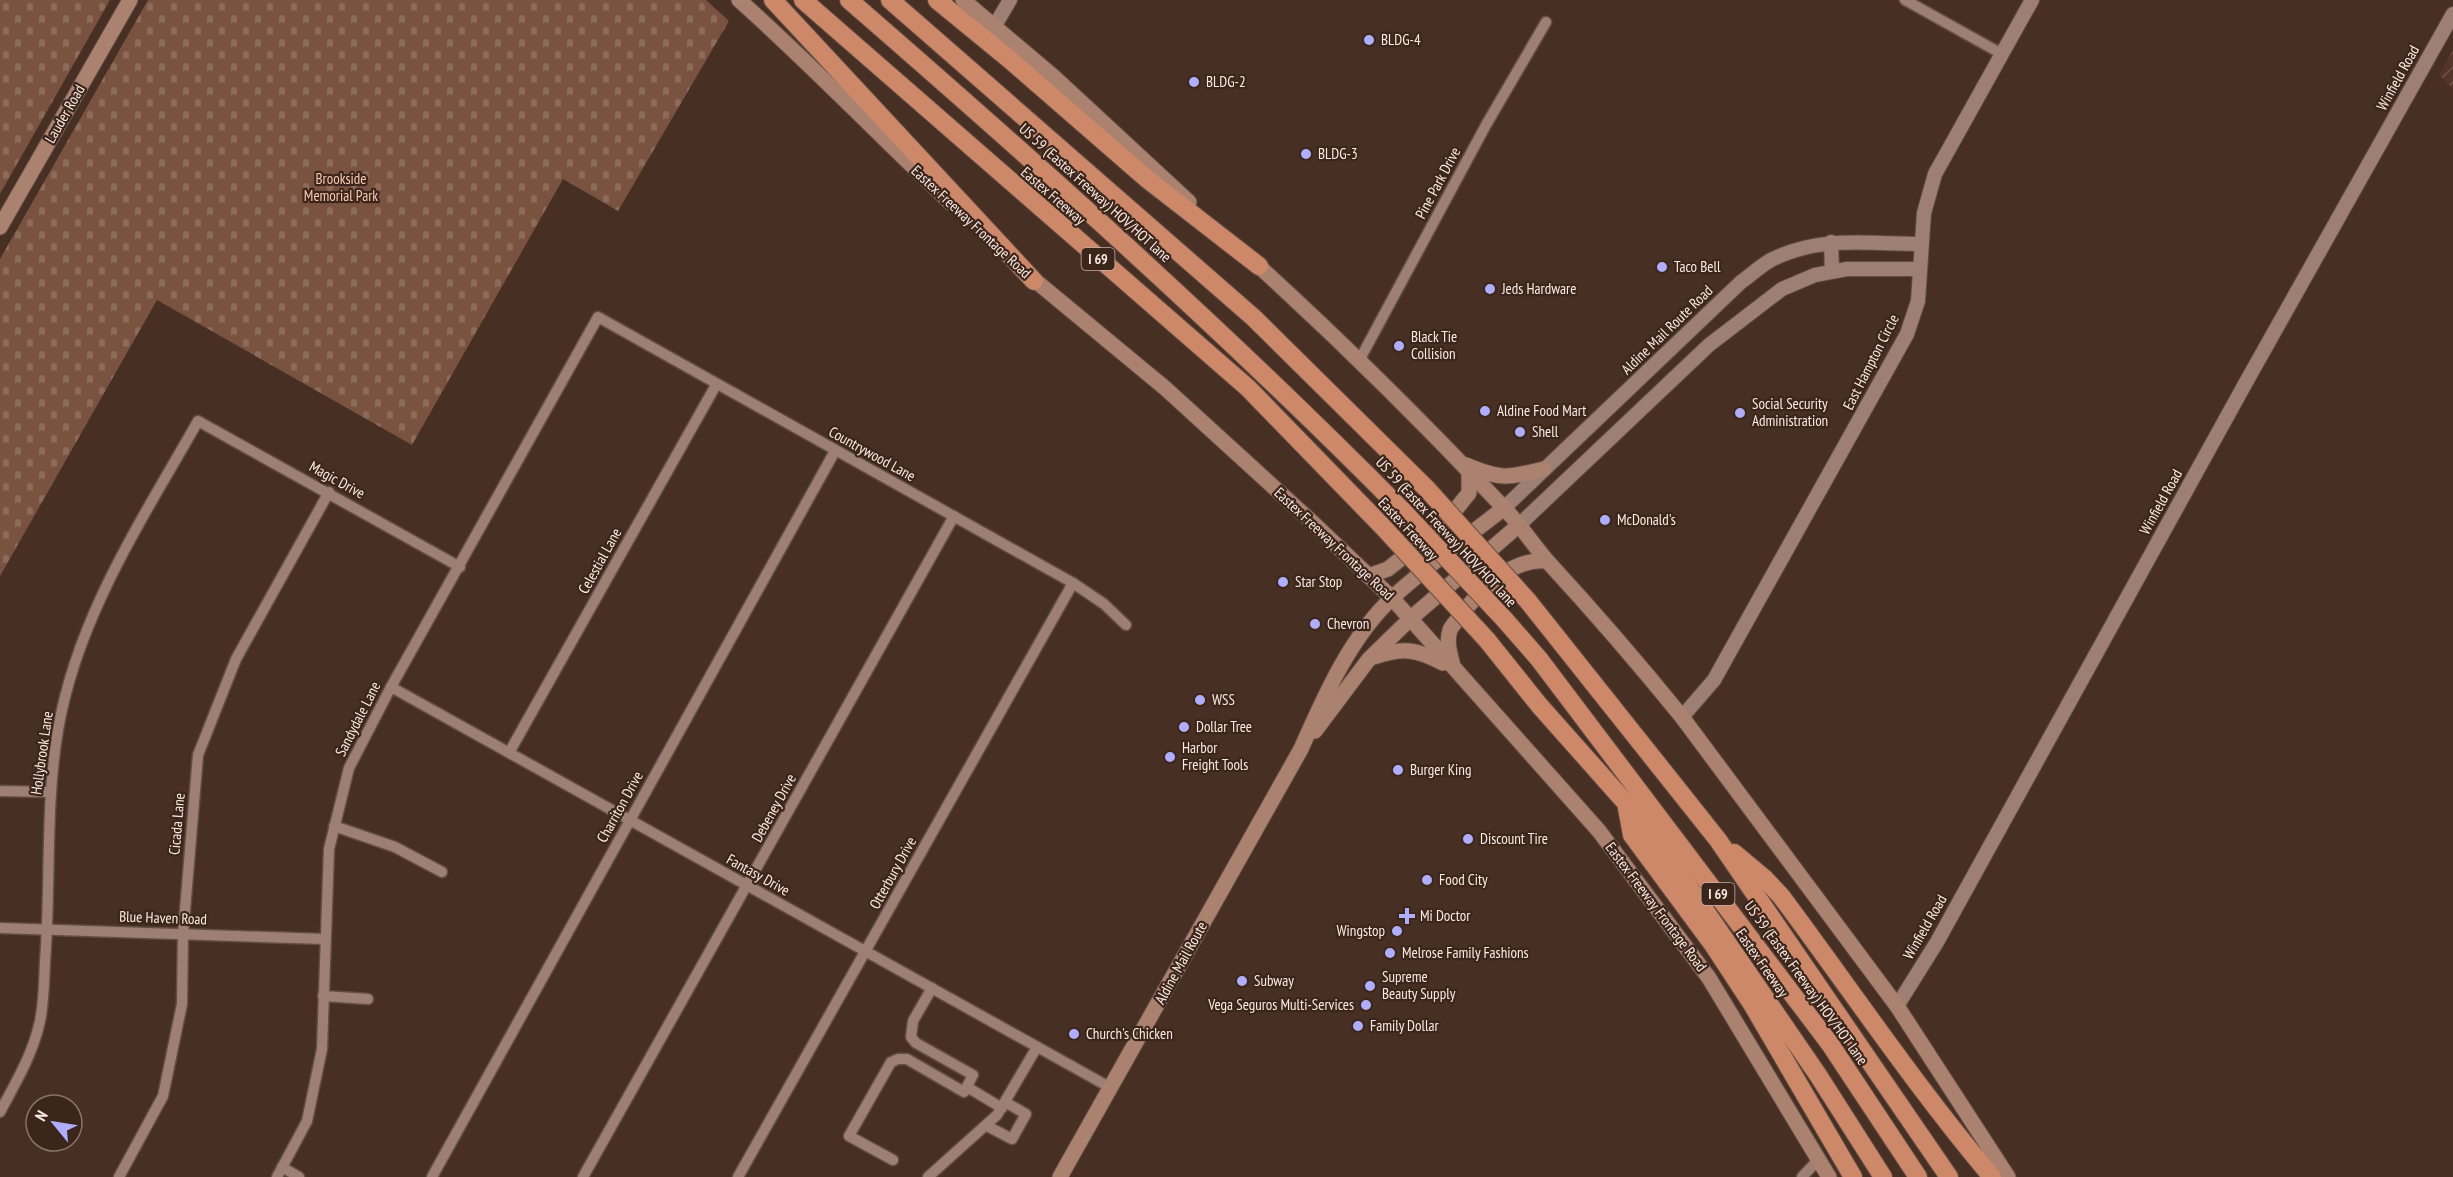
<svg xmlns="http://www.w3.org/2000/svg" width="2453" height="1177" font-family="'PT Sans Narrow',sans-serif">
<defs>
<pattern id="industrial-furrows" width="10" height="10" patternUnits="userSpaceOnUse" patternTransform="scale(1.5)"><rect width="10" height="10" fill="#543527"/><path d="M-1 1l2-2M0 10L10 0M9 11l2-2" fill="none" stroke="#6e5246"/></pattern>
<pattern id="cemetery-stones" width="16" height="16" patternUnits="userSpaceOnUse" patternTransform="scale(1.5)"><rect width="16" height="16" fill="#795240"/><path d="M2 7V4a2 2 0 0 1 4 0v3zM10 15v-3a2 2 0 0 1 4 0v3z" fill="#8d6b5b"/></pattern>
</defs>
<rect width="100%" height="100%" fill="#472f24"/>
<!-- industrial -->
<path fill="url(#industrial-furrows)" d="M 2453,50 L 2453,89 L 2439,75 Z"/>
<!-- cemetery -->
<g fill="url(#cemetery-stones)">
<path d="M 0,0 L 110,0 L 0,194 Z"/>
<path d="M 148,0 L 706,0 L 729,21 L 618,211 L 563,179 L 412,445 L 157,300 L 0,576 L 0,259 Z"/>
</g>
<g fill="none" stroke-linecap="round" stroke-linejoin="round">
<defs>
<g id="minor">
<path d="M 1905,0 L 2002,54"/>
<path d="M 1360,359 L 1486,125 L 1546,22"/>
<path d="M 391,687 L 1111,1088"/>
<path d="M 510,751 L 716,385"/>
<path d="M 0,791 L 51,792"/>
<path d="M 334,826 L 395,847 L 442,872"/>
<path d="M 0,928 L 324,939"/>
<path d="M 323,996 L 368,999"/>
<path d="M 967,1087 L 1002,1108"/>
<path d="M 0,1112 C 16,1082 33,1054 40,1021 C 44,1002 44,981 45,962 C 51,885 45,807 58,730 C 77,617 142,520 198,421 L 460,567"/>
<path d="M 987,1126 L 1012,1139 L 1026,1114 L 1005,1102"/>
<path d="M 893,1160 L 849,1136 L 891,1062 L 898,1059 L 907,1059 L 964,1092 L 973,1075 L 916,1043 L 911,1037 L 913,1021 L 932,988"/>
<path d="M 282,1167 L 299,1177"/>
<path d="M 119,1177 L 163,1096 L 182,1004 L 183,934 L 198,755 L 236,659 L 329,492"/>
<path d="M 277,1177 L 307,1121 L 322,1049 L 329,849 L 349,768 L 391,687 L 598,317 L 1073,583 L 1104,604 L 1126,625"/>
<path d="M 432,1177 L 835,451"/>
<path d="M 583,1177 L 954,516"/>
<path d="M 738,1177 L 1073,583"/>
<path d="M 928,1177 L 997,1115 L 1037,1047"/>
<path d="M 1802,1177 L 1818,1160"/>
</g>
<g id="tertiary">
<path d="M 994,27 L 1010,0"/>
<path d="M 1831,242 L 1832,271"/>
<path d="M 1504,508 L 1741,282 C 1751,275 1760,266 1771,260 C 1820,235 1869,244 1921,244"/>
<path d="M 1519,525 L 1709,345 L 1782,289 L 1815,275 L 1847,269 L 1920,269"/>
<path d="M 1682,717 L 1714,680 L 1907,334 L 1918,301 L 1924,213 L 1935,174 L 2032,0"/>
<path d="M 1897,1006 L 1937,942 L 2245,384 L 2453,14"/>
</g>
<g id="secondary">
<path d="M 739,0 C 812,65 880,136 951,203"/>
<path d="M 963,0 L 1054,77 L 1189,202"/>
<path d="M 0,227 L 130,0"/>
<path d="M 1251,259 C 1338,338 1422,421 1503,507 C 1520,524 1533,545 1549,563 C 1595,613 1639,664 1682,717 L 1897,1006 L 2008,1177"/>
<path d="M 1026,273 L 1165,388 L 1313,523 L 1392,598 L 1599,831 L 1709,978 L 1829,1177"/>
<path d="M 1466,465 C 1501,480 1508,478 1544,469"/>
<path d="M 1368,576 L 1388,569 L 1444,524 L 1469,493 L 1469,472"/>
<path d="M 1374,657 C 1403,647 1416,649 1443,663"/>
<path d="M 1453,666 C 1450,654 1446,642 1450,630 C 1452,625 1458,620 1461,615 C 1481,589 1512,558 1547,561"/>
<path d="M 1315,731 L 1369,659 L 1410,619 L 1519,525"/>
<path d="M 1060,1177 L 1301,749 C 1324,697 1350,637 1393,597 C 1428,565 1467,537 1504,508"/>
</g>
<g id="motorway">
<path d="M 773,0 L 1034,281"/>
<path d="M 803,0 L 1248,388 L 1383,527"/>
<path d="M 849,0 C 1039,165 1225,331 1402,510"/>
<path d="M 890,0 L 1254,318 L 1427,489"/>
<path d="M 937,0 L 1009,59 L 1147,179 L 1259,266"/>
<path d="M 1528,601 L 1718,840 L 1949,1177"/>
<path d="M 1505,620 L 1539,659 L 1830,1044 L 1918,1177"/>
<path d="M 1487,640 L 1539,705 L 1626,803 L 1682,877 L 1818,1075 L 1883,1177"/>
<path d="M 1627,808 L 1632,835 L 1714,946 L 1752,1004 L 1853,1177"/>
<path d="M 1734,853 L 1765,879 L 1781,896 C 1851,990 1916,1087 1992,1177"/>
</g>
</defs>
<!-- minor casing -->
<use href="#minor" stroke="#634d44" stroke-width="13"/>
<!-- tertiary casing -->
<use href="#tertiary" stroke="#634d44" stroke-width="16"/>
<!-- secondary casing -->
<use href="#secondary" stroke="#634d44" stroke-width="17"/>
<!-- motorway casing -->
<use href="#motorway" stroke="#634d44" stroke-width="20"/>
<!-- minor -->
<use href="#minor" stroke="#9d8073" stroke-width="10"/>
<!-- tertiary -->
<use href="#tertiary" stroke="#9d8073" stroke-width="14"/>
<!-- secondary -->
<use href="#secondary" stroke="#ab8270" stroke-width="15"/>
<!-- motorway -->
<use href="#motorway" stroke="#cd8869" stroke-width="18"/>
<defs>
<g id="motorway-bridge">
<path d="M 1427,489 L 1528,601"/>
<path d="M 1402,510 L 1505,620"/>
<path d="M 1383,527 L 1487,640"/>
</g>
</defs>
<!-- motorway-bridge casing -->
<use href="#motorway-bridge" stroke="#634d44" stroke-width="20" stroke-linecap="butt"/>
<!-- motorway-bridge -->
<use href="#motorway-bridge" stroke="#cd8869" stroke-width="18"/>
</g>
<!-- markers -->
<g fill="#aeaefa" stroke="#3c251a" stroke-width="2">
<circle cx="1369" cy="40" r="6"/>
<circle cx="1194" cy="82" r="6"/>
<circle cx="1306" cy="154" r="6"/>
<circle cx="1662" cy="267" r="6"/>
<circle cx="1490" cy="289" r="6"/>
<circle cx="1399" cy="346" r="6"/>
<circle cx="1485" cy="411" r="6"/>
<circle cx="1740" cy="413" r="6"/>
<circle cx="1520" cy="432" r="6"/>
<circle cx="1605" cy="520" r="6"/>
<circle cx="1283" cy="582" r="6"/>
<circle cx="1315" cy="624" r="6"/>
<circle cx="1200" cy="700" r="6"/>
<circle cx="1184" cy="727" r="6"/>
<circle cx="1170" cy="757" r="6"/>
<circle cx="1398" cy="770" r="6"/>
<circle cx="1468" cy="839" r="6"/>
<circle cx="1427" cy="880" r="6"/>
<path d="M1404 907h6v6h6v6h-6v6h-6v-6h-6v-6h6z"/>
<circle cx="1397" cy="931" r="6"/>
<circle cx="1390" cy="953" r="6"/>
<circle cx="1242" cy="981" r="6"/>
<circle cx="1370" cy="986" r="6"/>
<circle cx="1366" cy="1005" r="6"/>
<circle cx="1358" cy="1026" r="6"/>
<circle cx="1074" cy="1034" r="6"/>
</g>
<g text-anchor="middle" stroke-width="4.5" stroke-linejoin="round" paint-order="stroke">
<!-- shield labels -->
<g fill="#3c251a" stroke="#c2afa7" stroke-width="1.5">
<rect x="1081.5" y="248" width="33" height="22" rx="4.5"/>
<rect x="1701.5" y="883" width="33" height="22" rx="4.5"/>
</g>
<g font-size="14" font-weight="bold" fill="#fbeae3">
<text x="1098" y="264">I 69</text>
<text x="1718" y="899">I 69</text>
</g>
<!-- poi labels -->
<g font-size="15" fill="#fbeae3" stroke="#3c251a" text-anchor="start">
<text x="1381" y="45">BLDG-4</text>
<text x="1206" y="87">BLDG-2</text>
<text x="1318" y="159">BLDG-3</text>
<text x="1674" y="272">Taco Bell</text>
<text x="1502" y="294">Jeds Hardware</text>
<text x="1411" y="342">Black Tie<tspan x="1411" dy="17">Collision</tspan></text>
<text x="1752" y="409">Social Security<tspan x="1752" dy="17">Administration</tspan></text>
<text x="1497" y="416">Aldine Food Mart</text>
<text x="1532" y="437">Shell</text>
<text x="1617" y="525">McDonald's</text>
<text x="1295" y="587">Star Stop</text>
<text x="1327" y="629">Chevron</text>
<text x="1212" y="705">WSS</text>
<text x="1196" y="732">Dollar Tree</text>
<text x="1182" y="753">Harbor<tspan x="1182" dy="17">Freight Tools</tspan></text>
<text x="1410" y="775">Burger King</text>
<text x="1480" y="844">Discount Tire</text>
<text x="1439" y="885">Food City</text>
<text x="1420" y="921">Mi Doctor</text>
<text x="1385" y="936" text-anchor="end">Wingstop</text>
<text x="1402" y="958">Melrose Family Fashions</text>
<text x="1382" y="982">Supreme<tspan x="1382" dy="17">Beauty Supply</tspan></text>
<text x="1254" y="986">Subway</text>
<text x="1354" y="1010" text-anchor="end">Vega Seguros Multi-Services</text>
<text x="1370" y="1031">Family Dollar</text>
<text x="1086" y="1039">Church's Chicken</text>
</g>
<!-- street labels -->
<g font-size="15" fill="#fbeae3" stroke="#3c251a">
<text transform="translate(2398 78) rotate(-61)" y="5">Winfield Road</text>
<text transform="translate(65 114) rotate(-60)" y="5">Lauder Road</text>
<text transform="translate(1438 183) rotate(-62)" y="5">Pine Park Drive</text>
<text transform="translate(1095 193) rotate(42)" y="5">US 59 (Eastex Freeway) HOV/HOT lane</text>
<text transform="translate(1053 196) rotate(41)" y="5">Eastex Freeway</text>
<text transform="translate(971 222) rotate(43)" y="5">Eastex Freeway Frontage Road</text>
<text transform="translate(1667 330) rotate(-44)" y="5">Aldine Mail Route Road</text>
<text transform="translate(1871 362) rotate(-63)" y="5">East Hampton Circle</text>
<text transform="translate(872 454) rotate(29)" y="5">Countrywood Lane</text>
<text transform="translate(337 480) rotate(29)" y="5">Magic Drive</text>
<text transform="translate(2161 502) rotate(-61)" y="5">Winfield Road</text>
<text transform="translate(1408 529) rotate(47)" y="5">Eastex Freeway</text>
<text transform="translate(1446 532) rotate(47)" y="5">US 59 (Eastex Freeway) HOV/HOT lane</text>
<text transform="translate(1334 544) rotate(43)" y="5">Eastex Freeway Frontage Road</text>
<text transform="translate(600 561) rotate(-61)" y="5">Celestial Lane</text>
<text transform="translate(358 719) rotate(-63)" y="5">Sandydale Lane</text>
<text transform="translate(42 753) rotate(-82)" y="5">Hollybrook Lane</text>
<text transform="translate(620 807) rotate(-61)" y="5">Charriton Drive</text>
<text transform="translate(774 808) rotate(-61)" y="5">Debeney Drive</text>
<text transform="translate(177 824) rotate(-85)" y="5">Cicada Lane</text>
<text transform="translate(893 873) rotate(-61)" y="5">Otterbury Drive</text>
<text transform="translate(758 875) rotate(29)" y="5">Fantasy Drive</text>
<text transform="translate(1656 907) rotate(53)" y="5">Eastex Freeway Frontage Road</text>
<text transform="translate(163 918) rotate(2)" y="5">Blue Haven Road</text>
<text transform="translate(1925 927) rotate(-60)" y="5">Winfield Road</text>
<text transform="translate(1181 963) rotate(-61)" y="5">Aldine Mail Route</text>
<text transform="translate(1762 963) rotate(55)" y="5">Eastex Freeway</text>
<text transform="translate(1806 983) rotate(54)" y="5">US 59 (Eastex Freeway) HOV/HOT lane</text>
</g>
<!-- park labels -->
<g font-size="15" fill="#fccab3" stroke="#3c251a">
<text x="341" y="184">Brookside<tspan x="341" dy="17">Memorial Park</tspan></text>
</g>
</g>
<!-- north arrow -->
<g transform="translate(54 1123) rotate(300)"><circle r="28" fill="#3c251a" stroke="#88746a" stroke-width="1.5"/>
<path d="M0-4.5L10 22L0 15L-10 22Z" fill="#aeaefa"/>
<text y="-9" font-size="16" font-weight="bold" text-anchor="middle" fill="#fbeae3">N</text>
</g>
</svg>
